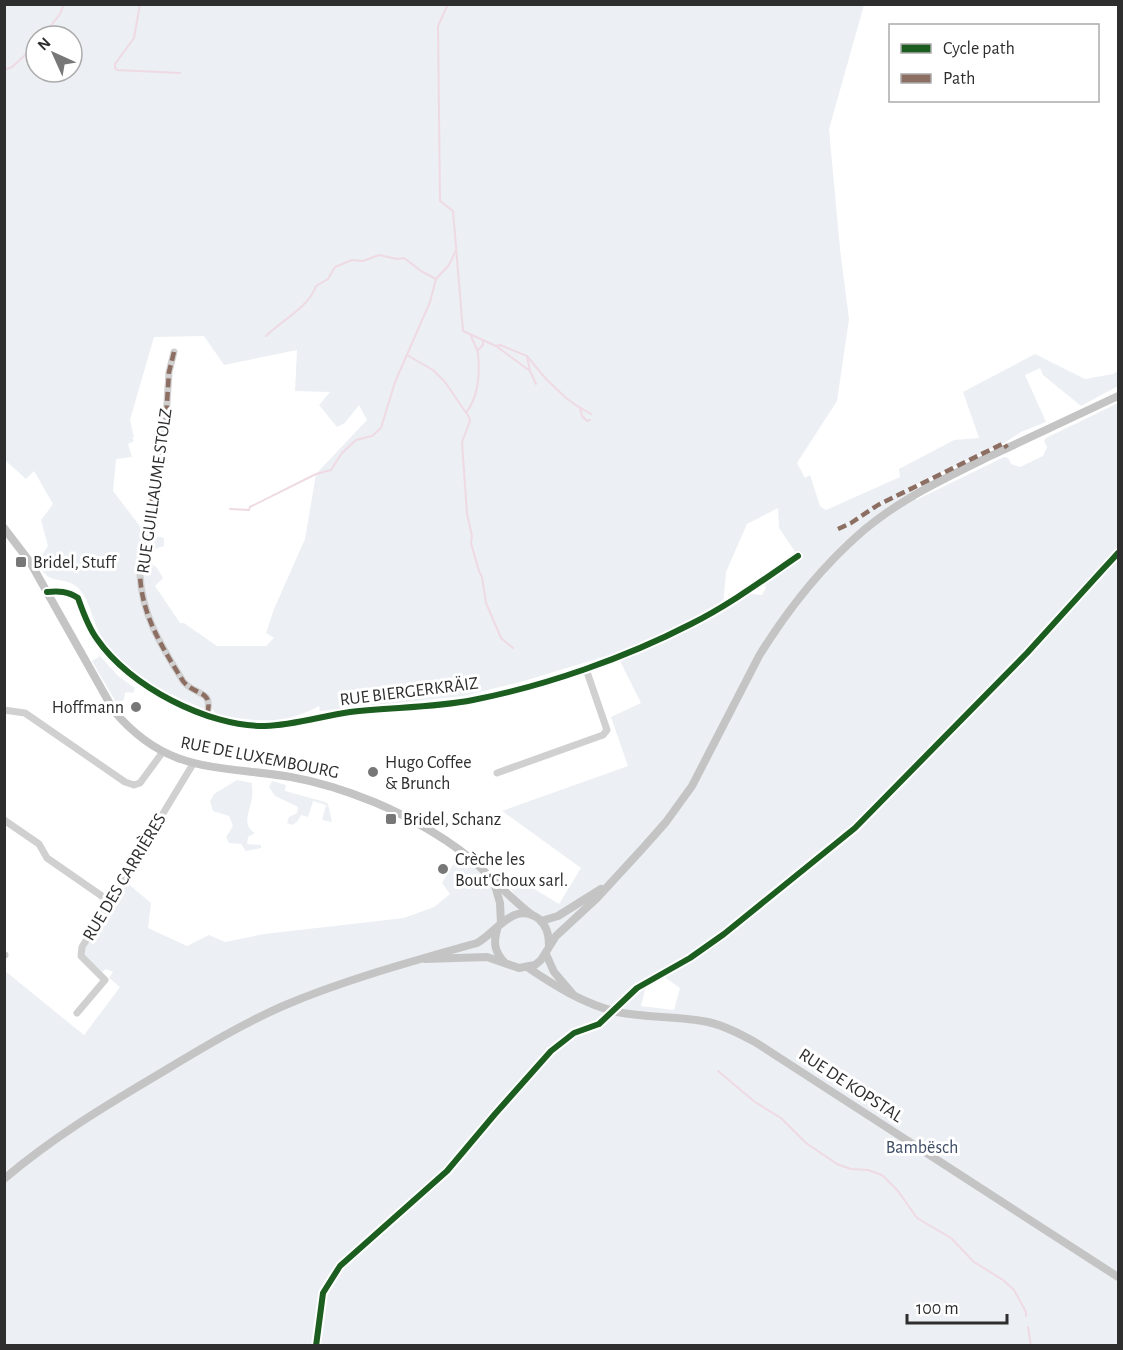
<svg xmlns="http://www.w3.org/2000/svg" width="1123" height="1350" font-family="'Alegreya Sans',sans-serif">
<rect width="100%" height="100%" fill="#fff"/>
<!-- green -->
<g fill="#eceff3" fill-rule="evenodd">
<path d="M 4,5 L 864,5 L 829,129 L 840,249 L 849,319 L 837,401 L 797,463 L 805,478 L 810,475 L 820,506 L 826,510 L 900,477 L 899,469 L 954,440 L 979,438 L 963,392 L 1035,354 L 1085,379 L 1113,374 L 1118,371 L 1118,386 L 1081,406 L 1043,375 L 1040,368 L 1025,375 L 1046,422 L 1021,432 L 1004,443 L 913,486 L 916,500 L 1004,457 L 1008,458 L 1011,464 L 1020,467 L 1043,456 L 1047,447 L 1044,441 L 1046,438 L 1118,403 L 1118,1345 L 5,1345 L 5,971 L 84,1035 L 120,987 L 109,978 L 113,972 L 106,969 L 102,972 L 83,954 L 84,948 L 105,917 L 114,899 L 119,898 L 117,892 L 122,883 L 126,882 L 151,903 L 148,928 L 187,946 L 209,935 L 225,942 L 264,934 L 404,918 L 434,907 L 450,894 L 442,883 L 457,858 L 468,867 L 478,865 L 516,897 L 509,887 L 508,878 L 515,881 L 518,879 L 559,904 L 581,868 L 502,811 L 628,766 L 611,717 L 641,703 L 616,653 L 524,681 L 463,696 L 320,711 L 319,706 C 283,726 257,721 217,715 L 210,706 L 204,709 C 163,691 125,675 101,636 C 92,621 90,598 77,587 C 62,575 46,587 38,561 L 48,546 L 41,520 L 53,504 L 34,471 L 26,479 L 5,460 ZM 36,36 L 72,36 L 72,72 L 36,72 ZM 204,336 L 224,365 L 297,350 L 295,391 L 330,392 L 319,405 L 337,427 L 345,423 L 359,405 L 367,420 L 316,474 L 305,539 L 274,609 L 266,633 L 274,638 L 266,646 L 217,646 L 184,623 L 180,623 L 155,586 L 163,578 L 157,568 L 145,558 L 148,551 L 164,546 L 164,538 L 146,534 L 113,491 L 116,459 L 132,457 L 128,444 L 134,441 L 132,437 L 134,437 L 130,420 L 154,337 ZM 778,508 L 779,528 L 798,556 L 763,580 L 766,588 L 762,595 L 744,593 L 723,606 L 726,572 L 747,524 ZM 663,976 L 680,988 L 674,1010 L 641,1006 L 646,986 Z"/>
<path d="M 100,656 L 118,676 L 135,688 L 133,693 L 129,692 L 125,693 L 124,700 L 117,704 L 92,661 Z"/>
<path d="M 237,780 L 252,783 C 252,787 253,793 252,798 C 250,811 241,825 255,833 L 248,837 L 247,844 L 261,845 L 261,848 L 246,851 L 241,844 L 229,843 L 226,837 L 233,826 L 229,816 L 213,811 L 210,801 L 214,794 Z"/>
<path d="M 272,781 L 286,785 L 285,791 L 325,802 L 328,804 L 332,822 L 322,820 L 326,805 L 313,801 L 308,817 L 301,815 L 297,822 L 292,825 L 287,823 L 289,817 L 297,813 L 298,807 L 275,796 L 269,787 Z"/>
</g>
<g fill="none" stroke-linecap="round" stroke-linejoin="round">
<!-- stream -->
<g stroke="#efdae4" stroke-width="2">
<path d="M 140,4 L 134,38 L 115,64 L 115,68 L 117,70 L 180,73"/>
<path d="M 448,4 L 438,26 L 440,201 L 453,211 L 463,331 L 496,346 L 530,371 L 536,384"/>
<path d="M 43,36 L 60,14 L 64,4"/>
<path d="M 4,70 L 12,67 L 36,45"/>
<path d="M 266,336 C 281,321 309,307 316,286 L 328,279 L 335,267 L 352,260 L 363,261 L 379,255 L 397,259 L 404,258 L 421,271 L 436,279"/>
<path d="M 496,346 L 500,345 L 527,356 L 546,379 L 565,397 L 574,404 L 591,414"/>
<path d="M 478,350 L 483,345 L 483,341"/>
<path d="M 407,355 L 433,370 L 445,382 L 469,417 L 470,421 L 462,442 L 467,514 L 472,536 L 471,543 L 479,571 L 482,577 L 486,603 L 501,638 L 513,648"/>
<path d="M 527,356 L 530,371"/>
<path d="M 580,408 L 582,416 L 587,421 L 590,420"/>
<path d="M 466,413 C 479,396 480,373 478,353 C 477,346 472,342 471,335"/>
<path d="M 230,509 L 249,510 L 250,507 L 316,474 L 331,470 L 342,453 L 356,440 L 372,436 L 381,428 L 395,382 L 430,302 L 436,279 L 449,265 L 456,250"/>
<path d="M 718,1071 L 755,1102 L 781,1118 L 806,1143 L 837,1164 L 851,1169 L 868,1170 L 882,1175 L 898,1191 L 917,1218 L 951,1238 L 974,1262 L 1003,1280 L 1014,1290 L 1026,1312 L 1026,1316"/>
<path d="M 1028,1327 L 1031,1346"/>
</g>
<!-- minor -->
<g stroke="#d0d0d0" stroke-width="7">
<path d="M 174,352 L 169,372 L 166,418 L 140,575 C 142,616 162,647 183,681 C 195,697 214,688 207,715"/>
<path d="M 47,592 C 58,591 68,591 78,598 C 83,612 88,627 97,639 C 129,686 208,727 265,726 C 294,725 322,716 350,712 C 391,707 432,708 473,700 C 545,686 625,658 691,624 C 729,605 763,580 798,556"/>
<path d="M 4,710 L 25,713 L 125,782 L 134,785 L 140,783 L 162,753"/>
<path d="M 497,773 L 603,735 L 607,730 L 586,669"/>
<path d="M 4,820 L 39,844 L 47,858 L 109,901"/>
<path d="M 4,955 L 5,955"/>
<path d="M 77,1013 L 105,980 L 81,956 L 82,947 L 193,764"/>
</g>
<!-- major -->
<g stroke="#c4c4c4" stroke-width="8">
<path d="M 4,528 L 30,562 L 114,711 C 167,774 217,765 291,777 C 319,782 347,791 374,802 C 408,816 456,843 482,869 C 498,885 514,901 532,915"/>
<path d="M 494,882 L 500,903 L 501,923"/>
<path d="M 541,921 L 558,916 L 601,889"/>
<path d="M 497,930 C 493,943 495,952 504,962"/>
<path d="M 546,954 L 554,972 L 572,993"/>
<path d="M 426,959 L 487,957 L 519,968 L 535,965 L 541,960 L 556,936 L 597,898 L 643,848 L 666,822 L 692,786 L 759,656 C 788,609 822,566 864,530 C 901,499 943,479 986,458 C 1030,437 1074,417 1118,396"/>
<path d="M 527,967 C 555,986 584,1004 617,1012 C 647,1018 678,1016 708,1022 C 725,1026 740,1034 755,1042 L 1118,1277"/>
<path d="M 4,1179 C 52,1138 105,1106 159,1074 C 199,1050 240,1025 283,1006 C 344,980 413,961 477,943 C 496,933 514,900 539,919 C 547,926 549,935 549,945"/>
</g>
<!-- quiet -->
<g stroke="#8d6e63" stroke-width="4.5" stroke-dasharray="9 4.5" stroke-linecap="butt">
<path d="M 174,352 L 169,372 L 166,418 L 140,575 C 142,616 162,647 183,681 C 195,697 214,688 207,715"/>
<path d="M 838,529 L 851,523 L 878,505 L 1004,443 L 1007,448"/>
</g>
<defs>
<g id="cycleway">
<path d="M 47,592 C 58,591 68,591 78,598 C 83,612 88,627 97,639 C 129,686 208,727 265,726 C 294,725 322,716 350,712 C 391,707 432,708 473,700 C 545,686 625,658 691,624 C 729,605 763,580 798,556"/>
<path d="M 316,1346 L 323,1293 L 340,1266 L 447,1171 L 495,1114 L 551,1051 L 574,1033 L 599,1024 L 637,988 L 690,958 L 724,934 L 855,828 L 1027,653 L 1118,553"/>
</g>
</defs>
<!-- cycleway casing -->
<use href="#cycleway" stroke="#fff" stroke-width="10"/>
<!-- cycleway -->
<use href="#cycleway" stroke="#1b5e20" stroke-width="6"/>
</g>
<!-- markers -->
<g fill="#777" stroke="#fff" stroke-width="2">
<rect x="15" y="556" width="12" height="12" rx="3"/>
<circle cx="136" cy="707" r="6"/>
<circle cx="373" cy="772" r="6"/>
<rect x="385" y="813" width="12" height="12" rx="3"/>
<circle cx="443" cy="869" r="6"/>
</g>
<g text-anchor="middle" stroke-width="6" stroke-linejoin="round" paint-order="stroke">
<!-- street labels -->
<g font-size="18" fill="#2e2e2e" stroke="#fff">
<text transform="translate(154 491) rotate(-82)" y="6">RUE GUILLAUME STOLZ</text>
<text transform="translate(409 691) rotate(-7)" y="6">RUE BIERGERKRÄIZ</text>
<text transform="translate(260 757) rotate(11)" y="6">RUE DE LUXEMBOURG</text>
<text transform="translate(124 877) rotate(-59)" y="6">RUE DES CARRIÈRES</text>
<text transform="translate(851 1085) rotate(33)" y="6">RUE DE KOPSTAL</text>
</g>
<!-- poi labels -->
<g font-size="18" fill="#2e2e2e" stroke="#fff" text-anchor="start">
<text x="33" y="568">Bridel, Stuff</text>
<text x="124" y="713" text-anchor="end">Hoffmann</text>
<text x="385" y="768">Hugo Coffee<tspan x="385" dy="21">&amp; Brunch</tspan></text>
<text x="403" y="825">Bridel, Schanz</text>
<text x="455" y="865">Crèche les<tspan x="455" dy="21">Bout'Choux sarl.</tspan></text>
</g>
<!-- park labels -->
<g font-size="18" fill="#3f4d65" stroke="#fff">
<text x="922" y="1153">Bambësch</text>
</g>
</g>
<!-- border -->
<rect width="1123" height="1350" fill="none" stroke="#2e2e2e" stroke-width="12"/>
<!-- legend -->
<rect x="889" y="24" width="210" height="78" fill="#ffffff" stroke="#ababab" stroke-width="1.5"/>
<rect x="901" y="44" width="30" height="9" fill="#1b5e20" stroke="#ababab" stroke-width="1.5"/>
<text x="943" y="54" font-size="18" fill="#2e2e2e">Cycle path</text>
<rect x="901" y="74" width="30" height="9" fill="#8d6e63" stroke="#ababab" stroke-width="1.5"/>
<text x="943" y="84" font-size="18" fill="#2e2e2e">Path</text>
<!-- north arrow -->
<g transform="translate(54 54) rotate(315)"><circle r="28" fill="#ffffff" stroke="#ababab" stroke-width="1.5"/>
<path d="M0-4.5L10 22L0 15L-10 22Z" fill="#777777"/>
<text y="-9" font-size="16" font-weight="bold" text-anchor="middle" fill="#2e2e2e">N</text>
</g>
<!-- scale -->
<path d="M907 1314v9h100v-9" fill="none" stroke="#2e2e2e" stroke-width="3"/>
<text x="916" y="1314" font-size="18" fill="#2e2e2e" stroke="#ffffff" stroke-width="4.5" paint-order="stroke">100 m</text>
</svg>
